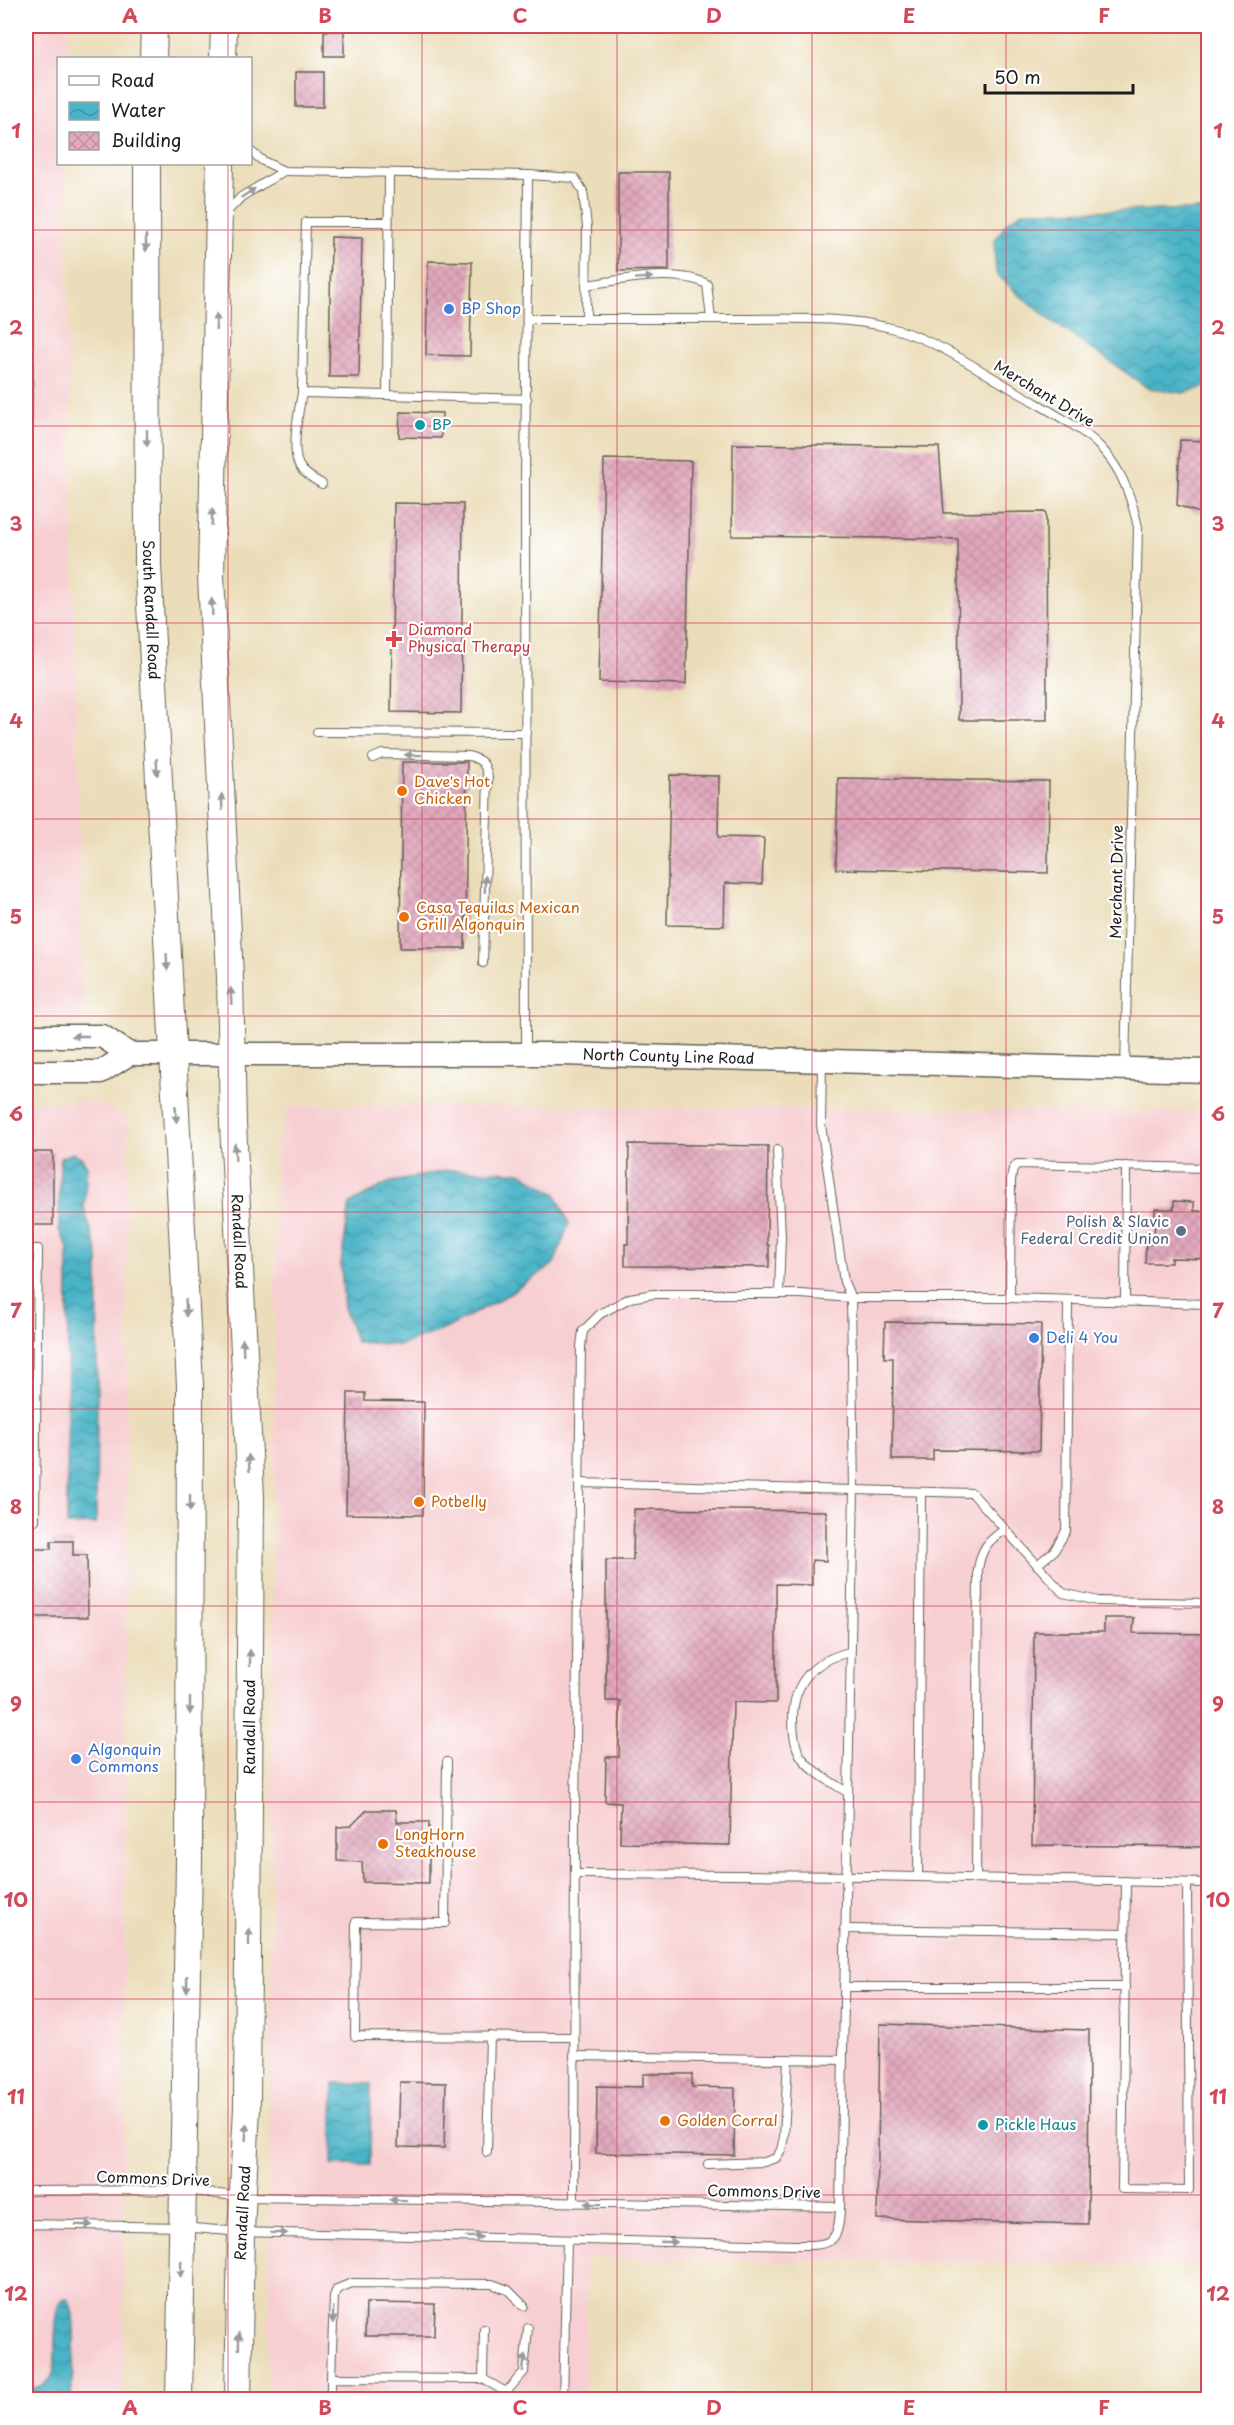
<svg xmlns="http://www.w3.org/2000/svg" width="1234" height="2425" font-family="'Playpen Sans',sans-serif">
<defs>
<pattern id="water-waves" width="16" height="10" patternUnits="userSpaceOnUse" patternTransform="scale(1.5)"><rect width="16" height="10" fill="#4ab4c7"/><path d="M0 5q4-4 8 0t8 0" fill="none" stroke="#3d92a1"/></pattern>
<pattern id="building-cross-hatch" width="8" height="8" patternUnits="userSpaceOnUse" patternTransform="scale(1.5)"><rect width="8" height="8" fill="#e2a8bd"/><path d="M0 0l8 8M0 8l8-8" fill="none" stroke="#c190a2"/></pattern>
</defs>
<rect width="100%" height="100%" fill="#fff"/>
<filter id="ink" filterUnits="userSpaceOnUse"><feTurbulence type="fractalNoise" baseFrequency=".0167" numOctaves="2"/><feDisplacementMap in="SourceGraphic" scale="12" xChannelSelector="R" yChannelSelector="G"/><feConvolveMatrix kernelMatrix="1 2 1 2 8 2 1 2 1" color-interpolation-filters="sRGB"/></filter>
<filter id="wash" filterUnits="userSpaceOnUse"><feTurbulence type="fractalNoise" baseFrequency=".008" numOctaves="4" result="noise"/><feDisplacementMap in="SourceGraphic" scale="24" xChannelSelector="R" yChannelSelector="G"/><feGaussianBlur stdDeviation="1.35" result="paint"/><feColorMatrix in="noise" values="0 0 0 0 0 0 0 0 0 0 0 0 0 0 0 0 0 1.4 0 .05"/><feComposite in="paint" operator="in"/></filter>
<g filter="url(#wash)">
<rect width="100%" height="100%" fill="#ebddb9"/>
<!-- built -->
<g fill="#f7cfd2">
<path d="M 26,26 L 68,26 L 67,58 L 58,58 L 58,164 L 65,164 L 83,1022 L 26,1022 Z"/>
<path d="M 26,1102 L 97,1102 L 128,1118 L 123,2399 L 26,2400 Z"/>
<path d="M 318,1105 L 1208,1112 L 1208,2265 L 587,2258 L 585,2399 L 268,2400 L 276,1144 L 289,1107 Z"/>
</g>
<!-- water -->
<g fill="url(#water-waves)" stroke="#336872" stroke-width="1.5">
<path d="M 1208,210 L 1208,386 L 1183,393 L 1148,388 L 1052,321 L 1017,293 L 996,273 L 994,242 L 1007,222 L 1024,211 Z"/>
<path d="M 73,1153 L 81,1157 L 87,1166 L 84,1208 L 98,1254 L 96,1524 L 67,1525 L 68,1248 L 59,1229 L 60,1158 Z"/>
<path d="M 448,1170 L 520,1172 L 556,1194 L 569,1223 L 554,1264 L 504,1297 L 445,1329 L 400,1345 L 356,1342 L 344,1310 L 341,1264 L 350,1204 L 388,1183 Z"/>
<path d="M 334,2083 L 371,2084 L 370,2165 L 332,2165 Z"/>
<path d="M 68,2299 C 79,2315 72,2378 71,2399 L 26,2399 L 26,2389 C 58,2387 55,2369 55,2343 C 55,2330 57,2318 58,2305 L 63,2300 Z"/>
</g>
<g id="blocks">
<!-- building -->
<g fill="url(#building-cross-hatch)">
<rect x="324" y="31" width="20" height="25"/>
<rect x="296" y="72" width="27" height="35"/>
<path d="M 618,172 L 669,172 L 669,270 L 618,271 Z"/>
<path d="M 331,237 L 362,238 L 359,377 L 329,377 Z"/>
<path d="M 428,261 L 472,262 L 470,356 L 426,355 Z"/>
<path d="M 400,412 L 442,413 L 441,438 L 399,437 Z"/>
<path d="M 1180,440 L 1209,441 L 1209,513 L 1196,512 L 1177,505 Z"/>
<path d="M 733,444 L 939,447 L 944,513 L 1046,512 L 1047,720 L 959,720 L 958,539 L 732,536 Z"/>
<path d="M 604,459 L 691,461 L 686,684 L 599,682 Z"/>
<path d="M 394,503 L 463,504 L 461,713 L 391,712 Z"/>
<path d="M 402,762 L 467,762 L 465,948 L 400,948 Z"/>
<path d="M 670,775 L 719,776 L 718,837 L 764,838 L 762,884 L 725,883 L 724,926 L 667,925 Z"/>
<path d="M 838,778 L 1049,781 L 1048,873 L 836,869 Z"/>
<path d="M 629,1144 L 768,1146 L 767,1245 L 769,1245 L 769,1267 L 625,1266 L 625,1244 L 628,1244 Z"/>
<rect x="26" y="1152" width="27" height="73"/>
<path d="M 1174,1201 L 1194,1202 L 1194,1211 L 1208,1211 L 1208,1259 L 1171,1258 L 1171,1263 L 1145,1263 L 1146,1244 L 1154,1244 L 1155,1209 L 1174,1209 Z"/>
<path d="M 885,1322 L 1041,1324 L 1039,1451 L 933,1450 L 933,1460 L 892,1460 L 893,1358 L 884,1358 Z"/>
<path d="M 348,1393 L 365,1393 L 365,1401 L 424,1402 L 423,1515 L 346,1514 Z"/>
<path d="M 634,1509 L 826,1511 L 826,1561 L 812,1560 L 812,1585 L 776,1584 L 776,1703 L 733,1702 L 730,1845 L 620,1843 L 621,1803 L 605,1802 L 606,1757 L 619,1757 L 620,1701 L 606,1701 L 606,1560 L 633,1560 Z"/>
<path d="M 51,1541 L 73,1541 L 73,1555 L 87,1555 L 88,1617 L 26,1617 L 26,1549 L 51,1549 Z"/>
<path d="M 1104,1618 L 1134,1618 L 1133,1633 L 1209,1634 L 1209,1847 L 1032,1845 L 1034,1632 L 1104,1632 Z"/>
<path d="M 367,1810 L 396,1810 L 397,1822 L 429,1822 L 429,1883 L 363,1882 L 362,1862 L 337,1861 L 337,1827 L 351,1826 Z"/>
<path d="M 880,2024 L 1089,2030 L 1088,2224 L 877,2219 Z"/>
<path d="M 643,2074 L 692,2074 L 692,2087 L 735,2088 L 734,2155 L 596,2153 L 597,2086 L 643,2087 Z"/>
<path d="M 400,2082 L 446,2083 L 444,2148 L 398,2147 Z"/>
<path d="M 366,2303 L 435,2304 L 434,2336 L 365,2336 Z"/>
</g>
</g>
</g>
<g filter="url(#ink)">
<use href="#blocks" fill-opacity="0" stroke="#646053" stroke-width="1.5"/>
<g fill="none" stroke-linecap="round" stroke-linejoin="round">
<defs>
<g id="lane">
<path d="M 250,151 L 263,161 L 284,171 L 528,175 L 525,484 L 526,1052"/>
<path d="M 389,173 L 387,395 L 527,399"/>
<path d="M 528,175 L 575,178 L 583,191 L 587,227 L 586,319"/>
<path d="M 26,214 L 28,214 L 29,357 L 26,360"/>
<path d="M 225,214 L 241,197 L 284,171"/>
<path d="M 586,285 C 620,280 676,268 707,284 L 711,319"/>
<path d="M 528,319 C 599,319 671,319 742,319 C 792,319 842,316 891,328 C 938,340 983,373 1024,396 C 1091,435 1120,447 1138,527 L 1125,1068"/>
<path d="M 302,393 C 299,410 290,452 300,467 C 305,475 314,479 322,484"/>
<path d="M 387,395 L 302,393 L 306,222 L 388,222"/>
<path d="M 27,442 L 29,357"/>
<path d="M 317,732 L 526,733"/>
<path d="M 373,758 L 382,754 L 469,756 C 482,760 485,763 488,777 L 483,963"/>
<path d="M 777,1150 L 781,1236 L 779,1294"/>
<path d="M 26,1249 L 38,1249 L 35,1520 L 26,1520"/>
<path d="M 1010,1298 L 1011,1180 L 1013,1169 L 1017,1164 L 1208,1168"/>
<path d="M 1125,1302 L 1126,1166"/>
<path d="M 579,1483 L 972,1493 L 1063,1593 L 1098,1601 L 1208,1603"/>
<path d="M 1037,1565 L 1054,1551 L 1066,1531 L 1068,1300"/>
<path d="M 447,1762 L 445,1923 L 356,1922 L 355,2036 L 574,2037"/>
<path d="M 847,1792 C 831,1782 810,1771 800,1755 C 794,1744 793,1730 793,1719 C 793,1681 815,1660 850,1652"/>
<path d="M 575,1874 L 868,1876 L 1208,1883"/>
<path d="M 918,1877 L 921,1492"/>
<path d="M 976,1878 L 978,1570 C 981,1548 988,1541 1005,1529"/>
<path d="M 1126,1881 L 1122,2189 L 1189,2190 L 1187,1883"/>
<path d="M 844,1929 L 1125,1933"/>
<path d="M 844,1987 L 1125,1987"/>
<path d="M 574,2056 L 843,2060"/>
<path d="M 487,2152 L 490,2036"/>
<path d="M 708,2164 L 764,2162 L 776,2158 L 781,2150 L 784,2137 L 788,2059"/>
<path d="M 26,2191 L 184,2190 L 244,2197 L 840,2207"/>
<path d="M 574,2203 L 575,1817 L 581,1346 L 583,1331 L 600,1314 L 630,1298 L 653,1294 L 801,1294 L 851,1298 L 1010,1298 L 1208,1304"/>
<path d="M 26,2224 L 182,2227 L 241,2232 L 794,2245 C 830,2245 839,2246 840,2207 L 854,1490 L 851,1298 L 844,1282 L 821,1125 L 822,1063"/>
<path d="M 331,2378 L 334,2296 L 337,2289 L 352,2283 L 492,2284 L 508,2290 L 524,2306"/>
<path d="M 483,2379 L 484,2329"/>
<path d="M 506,2392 L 524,2372 L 528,2328"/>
<path d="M 331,2400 L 331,2378 L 483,2379 L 506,2392 L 505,2400"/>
<path d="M 563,2400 L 567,2240"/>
</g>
<g id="secondary">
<path id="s1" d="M 26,1036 L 102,1036 L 129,1054 L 560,1054 L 1208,1071"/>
<path d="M 26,1072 L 101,1072 L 129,1054"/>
</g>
<g id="primary">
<path d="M 153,58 L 154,26"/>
<path d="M 223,58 L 224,26"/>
<path id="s2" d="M 147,164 L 148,565 L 190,1386 L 189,1863 L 179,2400"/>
<path id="s3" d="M 220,164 L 211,576 L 230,977 L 233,1123 L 251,1497 L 247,2107 L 241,2232 L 238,2400"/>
</g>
</defs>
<!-- lane casing -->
<use href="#lane" stroke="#646053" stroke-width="10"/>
<!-- secondary casing -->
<use href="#secondary" stroke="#646053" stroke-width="25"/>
<!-- primary casing -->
<use href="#primary" stroke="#646053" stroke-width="28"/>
<!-- lane -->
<use href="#lane" stroke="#fff" stroke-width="8"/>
<!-- secondary -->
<use href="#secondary" stroke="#fff" stroke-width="22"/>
<!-- primary -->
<use href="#primary" stroke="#fff" stroke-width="26"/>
</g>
<!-- one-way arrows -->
<defs><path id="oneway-solid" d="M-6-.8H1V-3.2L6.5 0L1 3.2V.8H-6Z" transform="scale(1.5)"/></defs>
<g fill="#999">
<use href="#oneway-solid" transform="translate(248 193) rotate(-33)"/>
<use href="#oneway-solid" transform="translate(146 243) rotate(90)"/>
<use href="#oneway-solid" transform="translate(644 278) rotate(-4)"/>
<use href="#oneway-solid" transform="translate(216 322) rotate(-89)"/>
<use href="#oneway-solid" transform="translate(147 438) rotate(90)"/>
<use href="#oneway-solid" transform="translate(212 517) rotate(-88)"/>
<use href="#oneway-solid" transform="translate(212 607) rotate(-93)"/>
<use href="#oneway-solid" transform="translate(413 755) rotate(-179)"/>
<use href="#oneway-solid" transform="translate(157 767) rotate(87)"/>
<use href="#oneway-solid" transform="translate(222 802) rotate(-93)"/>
<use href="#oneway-solid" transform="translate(485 884) rotate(-89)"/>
<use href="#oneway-solid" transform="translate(167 962) rotate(87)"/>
<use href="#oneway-solid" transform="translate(231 996) rotate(-92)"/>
<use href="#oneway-solid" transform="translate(80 1036) rotate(-180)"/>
<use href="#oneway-solid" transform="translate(176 1114) rotate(86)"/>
<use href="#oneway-solid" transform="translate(235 1152) rotate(-92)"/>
<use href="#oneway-solid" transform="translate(186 1308) rotate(87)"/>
<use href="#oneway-solid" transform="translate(243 1347) rotate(-92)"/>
<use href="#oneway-solid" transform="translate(249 1463) rotate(-94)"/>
<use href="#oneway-solid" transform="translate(190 1503) rotate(90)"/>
<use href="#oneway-solid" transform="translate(250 1658) rotate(-90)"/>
<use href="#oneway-solid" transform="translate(190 1706) rotate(90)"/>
<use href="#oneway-solid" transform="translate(249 1937) rotate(-90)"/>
<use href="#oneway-solid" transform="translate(187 1984) rotate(91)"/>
<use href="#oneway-solid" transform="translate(246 2132) rotate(-88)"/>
<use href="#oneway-solid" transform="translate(398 2200) rotate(-179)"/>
<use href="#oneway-solid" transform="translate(593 2204) rotate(-179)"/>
<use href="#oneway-solid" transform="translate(84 2225) rotate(1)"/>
<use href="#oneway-solid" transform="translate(279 2233) rotate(1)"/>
<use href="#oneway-solid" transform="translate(474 2237) rotate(1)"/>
<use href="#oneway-solid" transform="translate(669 2242) rotate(1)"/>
<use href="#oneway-solid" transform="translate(181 2269) rotate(91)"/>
<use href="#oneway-solid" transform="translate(333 2315) rotate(92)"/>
<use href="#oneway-solid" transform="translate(239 2341) rotate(-89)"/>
<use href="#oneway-solid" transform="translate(524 2363) rotate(-82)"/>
</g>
</g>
<!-- grid -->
<path fill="none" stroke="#d1495b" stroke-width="1.5" stroke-opacity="0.55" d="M 228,26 L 228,58M 422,26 L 422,2400M 617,26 L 617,2400M 812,26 L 812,2400M 1006,26 L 1006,2400M 228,164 L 228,2400M 26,230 L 1208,230M 26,426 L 1208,426M 26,623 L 1208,623M 26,819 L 1208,819M 26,1016 L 1208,1016M 26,1212 L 1208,1212M 26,1409 L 1208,1409M 26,1606 L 1208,1606M 26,1802 L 1208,1802M 26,1999 L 1208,1999M 26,2195 L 1208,2195"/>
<!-- markers -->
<g fill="#3f7fe0" stroke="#fff" stroke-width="2">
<circle cx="449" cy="309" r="6"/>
<circle cx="1034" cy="1338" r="6"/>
<circle cx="76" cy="1759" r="6"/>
</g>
<g fill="#0f9aa8" stroke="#fff" stroke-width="2">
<circle cx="420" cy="425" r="6"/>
<circle cx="983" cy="2125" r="6"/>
</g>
<path fill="#e0444e" stroke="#fff" stroke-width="2" d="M391 630h6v6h6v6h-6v6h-6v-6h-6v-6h6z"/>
<g fill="#e8710a" stroke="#fff" stroke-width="2">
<circle cx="402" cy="791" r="6"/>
<circle cx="404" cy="917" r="6"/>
<circle cx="419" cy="1502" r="6"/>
<circle cx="383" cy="1844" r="6"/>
<circle cx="665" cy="2121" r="6"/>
</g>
<circle fill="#5c6f8a" stroke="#fff" stroke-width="2" cx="1181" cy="1231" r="6"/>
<g text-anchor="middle" stroke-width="4.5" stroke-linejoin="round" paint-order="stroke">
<!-- shop labels -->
<g font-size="15" fill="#366cbe" stroke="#fff" text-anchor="start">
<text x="461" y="314">BP Shop</text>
<text x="1046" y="1343">Deli 4 You</text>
<text x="88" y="1755">Algonquin<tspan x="88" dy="17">Commons</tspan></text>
</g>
<!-- street labels -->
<g font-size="15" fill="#1c1c1c" stroke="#fff">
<text transform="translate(1044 394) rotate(31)" y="5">Merchant Drive</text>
<text dy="5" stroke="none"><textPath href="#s2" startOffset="446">South Randall Road</textPath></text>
<text transform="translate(1117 882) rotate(-89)" y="5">Merchant Drive</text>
<text dy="5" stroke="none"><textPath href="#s1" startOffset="648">North County Line Road</textPath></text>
<text dy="5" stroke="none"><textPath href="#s3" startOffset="1078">Randall Road</textPath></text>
<text transform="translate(250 1727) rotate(-90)" y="5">Randall Road</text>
<text transform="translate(153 2179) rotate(2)" y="5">Commons Drive</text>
<text transform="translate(764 2192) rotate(1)" y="5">Commons Drive</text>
<text transform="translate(243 2213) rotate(-87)" y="5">Randall Road</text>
</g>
<!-- culture labels -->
<g font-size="15" fill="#0d838f" stroke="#fff" text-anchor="start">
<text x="432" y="430">BP</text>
<text x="995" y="2130">Pickle Haus</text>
</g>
<!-- health labels -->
<g font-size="15" fill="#be3a42" stroke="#fff" text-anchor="start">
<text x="408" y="635">Diamond<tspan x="408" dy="17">Physical Therapy</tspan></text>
</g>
<!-- food labels -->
<g font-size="15" fill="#c56008" stroke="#fff" text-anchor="start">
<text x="414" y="787">Dave's Hot<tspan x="414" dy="17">Chicken</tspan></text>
<text x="416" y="913">Casa Tequilas Mexican<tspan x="416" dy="17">Grill Algonquin</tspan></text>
<text x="431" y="1507">Potbelly</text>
<text x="395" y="1840">LongHorn<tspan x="395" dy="17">Steakhouse</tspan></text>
<text x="677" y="2126">Golden Corral</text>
</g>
<!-- service labels -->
<g font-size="15" fill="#4e5e75" stroke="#fff" text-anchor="end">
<text x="1169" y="1227">Polish &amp; Slavic<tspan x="1169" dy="17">Federal Credit Union</tspan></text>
</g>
</g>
<!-- margin -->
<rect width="1234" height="2425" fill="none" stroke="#fff" stroke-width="66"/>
<!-- legend -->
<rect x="57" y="57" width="195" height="108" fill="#ffffff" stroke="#a4a4a4" stroke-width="1.5"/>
<rect x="69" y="76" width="30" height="9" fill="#ffffff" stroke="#a4a4a4" stroke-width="1.5"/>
<text x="111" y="87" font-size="18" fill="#1c1c1c">Road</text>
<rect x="69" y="102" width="30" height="18" fill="url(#water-waves)" stroke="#a4a4a4" stroke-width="1.5"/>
<text x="111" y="117" font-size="18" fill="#1c1c1c">Water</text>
<rect x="69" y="132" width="30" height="18" fill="url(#building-cross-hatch)" stroke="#a4a4a4" stroke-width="1.5"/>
<text x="111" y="147" font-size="18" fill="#1c1c1c">Building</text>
<!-- scale -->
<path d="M985 84v9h148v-9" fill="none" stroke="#1c1c1c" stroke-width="3"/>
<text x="994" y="84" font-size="18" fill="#1c1c1c" stroke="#ffffff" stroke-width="4.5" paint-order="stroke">50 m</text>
<rect x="33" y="33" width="1168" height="2359" fill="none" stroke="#d1495b" stroke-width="2"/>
<g font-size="20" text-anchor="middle" font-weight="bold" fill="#d1495b">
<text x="130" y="23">A</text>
<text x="325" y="23">B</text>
<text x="520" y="23">C</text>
<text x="714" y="23">D</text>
<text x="909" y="23">E</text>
<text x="1104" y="23">F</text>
<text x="16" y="138">1</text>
<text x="1218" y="138">1</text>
<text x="16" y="335">2</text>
<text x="1218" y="335">2</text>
<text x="16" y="531">3</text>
<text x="1218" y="531">3</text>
<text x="16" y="728">4</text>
<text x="1218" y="728">4</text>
<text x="16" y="924">5</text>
<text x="1218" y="924">5</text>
<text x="16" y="1121">6</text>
<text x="1218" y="1121">6</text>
<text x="16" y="1318">7</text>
<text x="1218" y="1318">7</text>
<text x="16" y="1514">8</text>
<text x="1218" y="1514">8</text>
<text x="16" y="1711">9</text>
<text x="1218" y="1711">9</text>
<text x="16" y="1907">10</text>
<text x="1218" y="1907">10</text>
<text x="16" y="2104">11</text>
<text x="1218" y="2104">11</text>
<text x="16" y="2301">12</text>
<text x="1218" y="2301">12</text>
<text x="130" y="2415">A</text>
<text x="325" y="2415">B</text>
<text x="520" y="2415">C</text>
<text x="714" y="2415">D</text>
<text x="909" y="2415">E</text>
<text x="1104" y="2415">F</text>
</g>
</svg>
